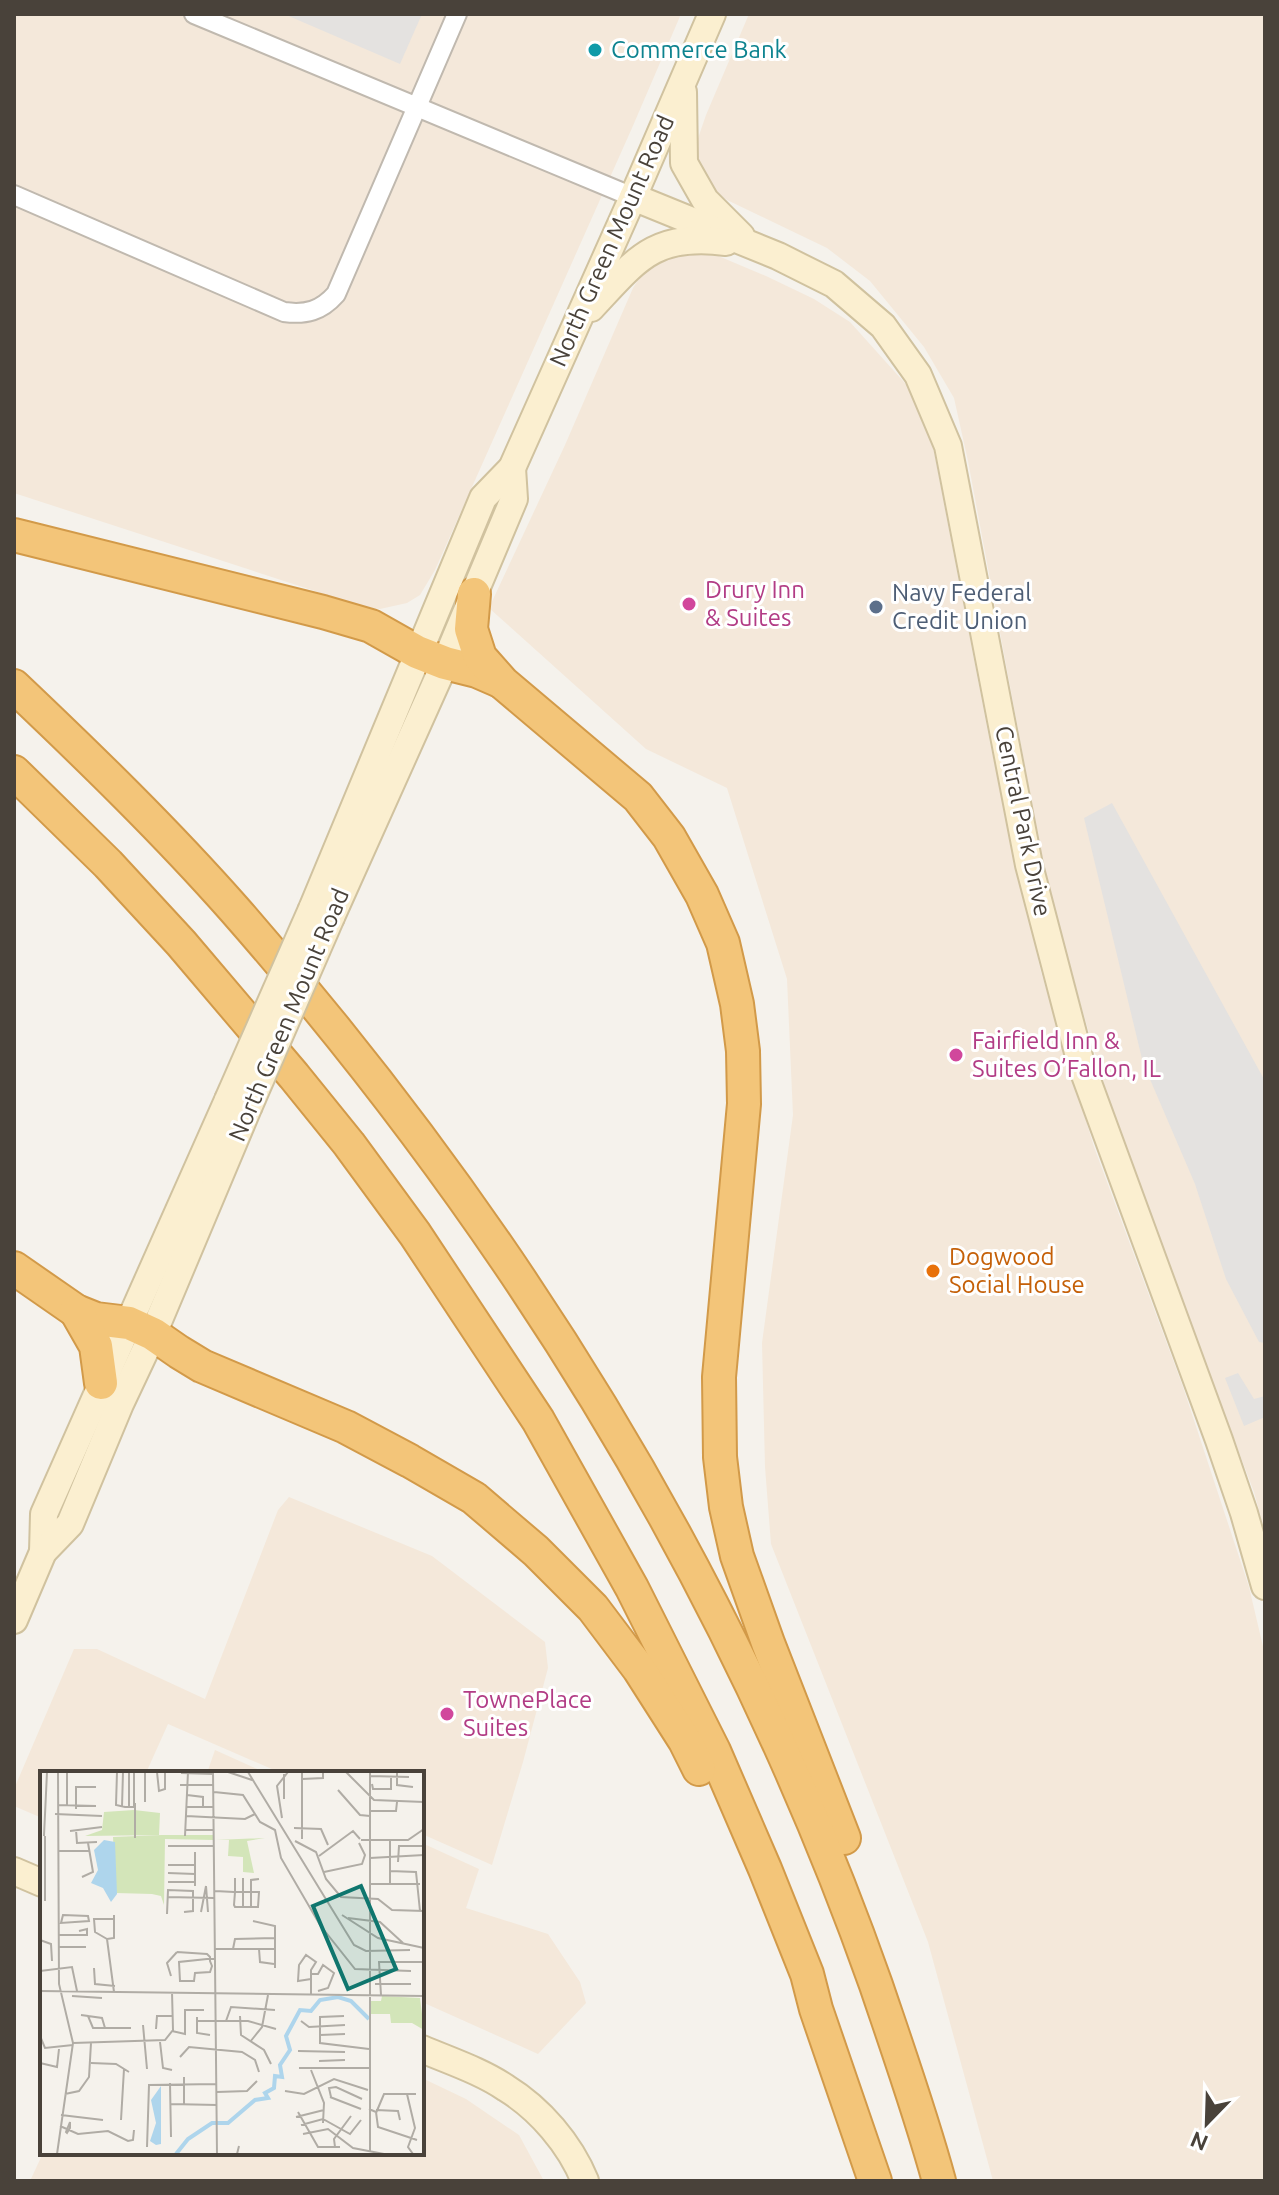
<svg xmlns="http://www.w3.org/2000/svg" width="1279" height="2195" font-family="Ubuntu,sans-serif">
<rect width="100%" height="100%" fill="#f5f2ec"/>
<!-- commercial -->
<g fill="#f4e8da">
<path d="M 14,14 L 681,14 L 632,128 L 435,570 L 420,595 L 407,603 L 380,609 L 361,606 L 14,493 Z"/>
<path d="M 749,14 L 1265,14 L 1265,1532 L 1254,1492 L 1120,1138 L 1062,941 L 1040,847 L 968,461 L 954,398 L 924,347 L 870,281 L 827,248 L 727,200 L 711,188 L 701,171 L 695,147 L 706,115 Z"/>
<path d="M 690,250 L 716,255 L 766,276 L 814,299 L 850,322 L 912,391 L 931,436 L 991,748 L 1041,972 L 1094,1147 L 1183,1387 L 1249,1587 L 1265,1655 L 1265,2181 L 993,2181 L 928,1942 L 771,1544 L 765,1467 L 762,1343 L 793,1115 L 787,979 L 727,788 L 646,749 L 489,608 L 565,445 L 633,288 L 647,266 L 667,256 Z"/>
<path d="M 289,1497 L 432,1556 L 545,1642 L 548,1668 L 523,1762 L 492,1865 L 422,1834 L 422,1773 L 281,1773 L 168,1724 L 146,1773 L 42,1773 L 42,1818 L 14,1806 L 14,1789 L 74,1649 L 97,1649 L 205,1699 L 278,1510 Z"/>
<path d="M 215,1750 L 266,1773 L 207,1773 Z"/>
<path d="M 422,1843 L 479,1869 L 466,1908 L 548,1934 L 580,1982 L 586,2003 L 538,2054 L 422,2002 Z"/>
<path d="M 422,2078 L 466,2099 L 519,2135 L 544,2181 L 30,2181 L 43,2153 L 422,2153 Z"/>
</g>
<!-- parking -->
<g fill="#e4e2e0">
<path d="M 284,14 L 422,14 L 400,64 Z"/>
<path d="M 1112,803 L 1265,1081 L 1265,1343 L 1259,1342 L 1226,1279 L 1195,1184 L 1143,1063 L 1084,818 Z"/>
<path d="M 1238,1373 L 1254,1399 L 1265,1396 L 1265,1417 L 1244,1426 L 1225,1378 Z"/>
</g>
<g fill="none" stroke-linecap="round" stroke-linejoin="round">
<defs>
<g id="street">
<path d="M 194,14 L 633,197"/>
<path d="M 14,195 L 284,312 C 306,315 321,311 336,294 L 457,14"/>
</g>
<g id="secondary">
<path d="M 683,92 L 684,163 L 705,200 L 741,236"/>
<path d="M 633,197 L 778,256 L 834,284 L 883,326 L 918,375 L 948,446 L 1029,865 L 1081,1064 L 1219,1440 L 1244,1513 L 1265,1586"/>
<path d="M 591,308 C 637,259 653,233 726,242"/>
<path d="M 312,909 L 483,498 L 512,468 L 633,197 L 712,14"/>
<path d="M 331,917 L 445,663 L 514,499 L 512,468"/>
<path d="M 43,1552 L 44,1514 L 228,1100"/>
<path d="M 14,1620 L 43,1552 L 70,1524 L 120,1404 L 153,1334 L 248,1108"/>
<path d="M 14,1871 L 42,1883"/>
<path d="M 422,2049 C 450,2061 481,2071 506,2088 C 540,2109 570,2144 585,2181"/>
</g>
<g id="highway">
<path d="M 14,535 L 323,612 L 371,626 L 417,652 L 445,663 L 477,671 L 500,681"/>
<path d="M 474,594 L 471,629 L 480,657 L 503,683 L 638,797 L 669,837 L 702,895 L 723,943 L 737,1004 L 743,1051 L 744,1104 L 719,1377 L 720,1457 L 726,1507 L 737,1556 L 768,1643 L 844,1838"/>
<path d="M 14,686 C 90,758 165,831 234,909 C 515,1229 734,1583 876,1985 C 898,2050 921,2115 939,2181"/>
<path d="M 14,772 L 108,864 L 181,943 L 294,1076 L 349,1144 L 415,1234 L 538,1420 L 632,1588 L 714,1751 L 765,1869 L 807,1974 L 816,2009 L 875,2181"/>
<path d="M 14,1268 L 76,1311 L 96,1319 L 129,1323 L 153,1334 L 179,1352 L 202,1366 L 346,1427 L 410,1461 L 474,1498 L 536,1551 L 593,1608 L 639,1669 L 685,1741 L 699,1769"/>
<path d="M 76,1311 L 96,1346 L 101,1383"/>
</g>
</defs>
<!-- street casing -->
<use href="#street" stroke="#c0b9af" stroke-width="22"/>
<!-- secondary casing -->
<use href="#secondary" stroke="#d0c29f" stroke-width="30"/>
<!-- highway casing -->
<use href="#highway" stroke="#d29a49" stroke-width="36"/>
<!-- street -->
<use href="#street" stroke="#fff" stroke-width="18"/>
<!-- secondary -->
<use href="#secondary" stroke="#fbefd0" stroke-width="26"/>
<!-- highway -->
<use href="#highway" stroke="#f3c579" stroke-width="32"/>
<defs>
<g id="secondary-bridge">
<path d="M 228,1100 L 312,909"/>
<path d="M 248,1108 L 331,917"/>
</g>
</defs>
<!-- secondary-bridge casing -->
<use href="#secondary-bridge" stroke="#d0c29f" stroke-width="30" stroke-linecap="butt"/>
<!-- secondary-bridge -->
<use href="#secondary-bridge" stroke="#fbefd0" stroke-width="26"/>
</g>
<!-- markers -->
<circle fill="#0f9aa8" stroke="#fff" stroke-width="3" cx="595" cy="50" r="8"/>
<g fill="#d1479c" stroke="#fff" stroke-width="3">
<circle cx="689" cy="604" r="8"/>
<circle cx="956" cy="1055" r="8"/>
<circle cx="447" cy="1714" r="8"/>
</g>
<circle fill="#5c6f8a" stroke="#fff" stroke-width="3" cx="876" cy="607" r="8"/>
<circle fill="#e8710a" stroke="#fff" stroke-width="3" cx="933" cy="1271" r="8"/>
<g text-anchor="middle" stroke-width="6" stroke-linejoin="round" paint-order="stroke">
<!-- culture labels -->
<g font-size="24" fill="#0d838f" stroke="#fff" text-anchor="start">
<text x="611" y="58">Commerce Bank</text>
</g>
<!-- street labels -->
<g font-size="24" fill="#49423a" stroke="#fff">
<text transform="translate(612 241) rotate(-66)" y="8">North Green Mount Road</text>
<text transform="translate(1023 821) rotate(78)" y="8">Central Park Drive</text>
<text transform="translate(289 1015) rotate(-67)" y="8">North Green Mount Road</text>
</g>
<!-- hotel labels -->
<g font-size="24" fill="#b23c85" stroke="#fff" text-anchor="start">
<text x="705" y="598">Drury Inn<tspan x="705" dy="28">&amp; Suites</tspan></text>
<text x="972" y="1049">Fairfield Inn &amp;<tspan x="972" dy="28">Suites O’Fallon, IL</tspan></text>
<text x="463" y="1708">TownePlace<tspan x="463" dy="28">Suites</tspan></text>
</g>
<!-- service labels -->
<g font-size="24" fill="#4e5e75" stroke="#fff" text-anchor="start">
<text x="892" y="601">Navy Federal<tspan x="892" dy="28">Credit Union</tspan></text>
</g>
<!-- food labels -->
<g font-size="24" fill="#c56008" stroke="#fff" text-anchor="start">
<text x="949" y="1265">Dogwood<tspan x="949" dy="28">Social House</tspan></text>
</g>
</g>
<!-- overview -->
<g transform="translate(40 1771)">
<rect width="384" height="384" fill="#f5f2ec"/>
<path d="M 94,39 L 120,42 L 119,64 L 45,65 L 62,59 L 64,41 ZM 122,64 L 174,64 L 174,69 L 125,68 L 124,134 L 121,125 L 112,123 L 76,122 L 73,66 ZM 225,67 L 207,70 L 214,102 L 203,101 L 203,86 L 188,85 L 189,69 L 176,69 ZM 342,225 L 380,227 L 384,259 L 372,252 L 351,252 L 350,243 L 330,243 L 330,230 L 341,230 Z" fill="#d3e5b9"/>
<path d="M 64,69 L 75,71 L 77,123 L 71,131 L 63,117 L 51,112 L 58,99 L 54,79 ZM 121,315 L 121,373 L 116,374 L 110,370 L 116,352 L 111,329 Z" fill="#aed5ec"/>
<path fill="none" stroke="#aed5ec" stroke-width="4" d="M 136,383 L 148,368 L 172,352 L 188,352 L 215,329 L 228,327 L 225,322 L 234,317 L 235,305 L 242,306 L 240,294 L 250,279 L 246,265 L 260,239 L 271,240 L 280,229 L 298,226 L 311,230 L 329,248"/>
<path fill="none" stroke="#b0aca5" stroke-width="2" d="M 27,1 L 27,34M 77,1 L 76,34 L 85,36 L 94,36 L 94,1M 117,1 L 119,20 L 125,18 L 125,1M 173,1 L 177,383M 188,1 L 212,9M 208,1 L 314,174 L 326,180 L 370,179M 306,1 L 334,29 L 384,31M 357,1 L 357,14 L 373,16M 141,2 L 174,3M 244,3 L 244,28M 330,5 L 369,6M 262,8 L 283,7 L 283,1M 332,13 L 333,18 L 351,18 L 351,6M 140,14 L 174,14M 298,19 L 320,44 L 330,45M 174,21 L 203,24 L 220,51 L 235,59 L 241,87 L 280,154 L 315,198 L 371,200M 147,24 L 163,26 L 163,36M 105,31 L 105,1M 95,32 L 95,67M 18,34 L 56,35M 82,36 L 83,1M 89,36 L 89,1M 146,36 L 174,36M 36,38 L 36,16 L 56,16M 330,40 L 356,40 L 357,31M 15,43 L 62,45M 146,45 L 205,48 L 215,43M 242,47 L 237,15 L 248,1M 254,57 L 281,58 L 288,74M 36,59 L 37,72 L 57,71M 145,59 L 174,59M 30,60 L 62,56M 4,65 L 7,1M 145,65 L 148,1M 262,68 L 262,1M 321,69 L 368,69 L 384,58M 255,70 L 276,81 L 286,108 L 301,126 L 338,128 L 352,139 L 384,140M 350,70 L 350,113M 128,75 L 174,75M 18,80 L 49,80M 155,81 L 155,115M 279,85 L 313,60 L 320,68M 330,87 L 384,84M 358,91 L 359,75 L 384,75M 128,94 L 155,94M 350,100 L 376,101 L 380,140M 284,101 L 322,93 L 325,84 L 319,72M 128,102 L 155,103M 42,106 L 53,101 L 48,72M 128,111 L 155,111M 330,113 L 380,113M 166,115 L 168,141M 175,120 L 194,121 L 219,121 L 218,136 L 195,136 L 194,134 L 195,121 L 195,107M 127,126 L 174,127M 5,130 L 5,65M 203,136 L 203,107M 211,136 L 211,109 L 219,108M 161,141 L 166,115M 127,143 L 128,119 L 153,120 L 153,140 L 144,141M 23,144 L 48,145 L 49,150 L 21,152 ZM 302,144 L 338,167 L 384,177M 308,147 L 340,151 L 363,172M 213,150 L 235,155 L 235,197M 18,164 L 47,164 L 47,158 L 39,160M 67,168 L 74,221M 67,168 L 55,161 L 54,148 L 74,148M 67,168 L 74,167 L 74,144M 0,169 L 11,173 L 12,190M 18,176 L 46,176M 174,178 L 234,178M 193,178 L 195,168 L 235,167M 219,178 L 220,191 L 234,193M 137,181 L 167,183 L 170,186 L 170,190 L 172,195 L 170,201 L 155,202 L 154,210 L 140,210 L 139,191 L 167,188 L 174,188M 54,197 L 55,213 L 75,215M 0,200 L 32,196 L 37,220M 271,203 L 278,203 L 283,194 L 294,202 L 288,217 L 278,220M 131,205 L 127,192 L 137,181M 271,208 L 258,210 L 259,194 L 266,184 L 276,191 L 271,199 L 271,223M 335,213 L 371,213M 0,220 L 384,225M 341,224 L 339,191 L 384,191M 32,225 L 62,227M 41,244 L 48,245 L 53,257 L 91,257M 48,245 L 62,247 L 65,257M 200,245 L 201,264 L 224,279 L 231,293M 304,245 L 280,246 L 280,272 L 329,278M 157,246 L 157,262 L 170,264M 157,250 L 208,250 L 236,258M 186,250 L 191,236 L 235,239M 261,250 L 269,256 L 305,254M 103,254 L 107,298M 116,258 L 117,245 L 133,245M 132,260 L 145,263 L 145,239 L 164,239M 280,264 L 305,263M 0,265 L 5,277 L 33,274M 120,271 L 123,297 L 132,299M 210,271 L 222,256 L 228,224M 33,272 L 125,269 L 133,259 L 132,221M 258,280 L 305,281M 140,286 L 149,276 L 202,281 L 215,289 L 219,301M 279,290 L 305,289M 0,292 L 17,296 L 19,278M 51,292 L 76,293 L 89,301M 259,297 L 329,297M 271,299 L 284,332 L 283,352M 130,312 L 131,366M 245,320 L 264,323 L 294,308 L 328,319M 177,321 L 207,320 L 217,310M 25,323 L 39,320 L 49,306 L 51,272M 367,323 L 375,357 L 368,376 L 373,383M 290,326 L 321,338M 291,326 L 289,317 L 296,316 L 322,328M 131,333 L 177,334M 144,333 L 144,306M 329,338 L 336,341 L 338,356 L 377,369M 336,339 L 358,340 L 360,349M 258,341 L 278,376 L 300,376M 336,342 L 344,323 L 376,323M 21,344 L 63,349M 256,346 L 284,339M 81,349 L 84,298M 30,351 L 30,357 L 27,362 L 26,361 ZM 261,354 L 283,348 L 310,363 L 321,349M 20,355 L 38,363 L 68,360 L 88,370 L 93,369 L 94,359M 263,363 L 288,358 L 313,377 L 344,383M 107,376 L 109,314 L 177,313M 295,376 L 294,368 L 311,345M 17,383 L 33,272 L 19,213 L 18,1M 177,383 L 197,383 L 199,375M 330,383 L 330,1"/>
<path fill="#0f766e" fill-opacity="0.15" stroke="#0f766e" stroke-width="4" d="M 321,115 L 356,198 L 308,218 L 273,135 Z"/>
<rect width="384" height="384" fill="none" stroke="#49423a" stroke-width="4"/>
</g>
<!-- border -->
<rect width="1279" height="2195" fill="none" stroke="#49423a" stroke-width="32"/>
<!-- north arrow -->
<g transform="translate(1207 2123) rotate(203)" stroke="#ffffff" stroke-width="6" paint-order="stroke">
<path d="M0-6L14 30L0 20L-14 30Z" fill="#49423a"/>
<text y="-12" font-size="22" font-weight="bold" text-anchor="middle" fill="#49423a">N</text>
</g>
</svg>
